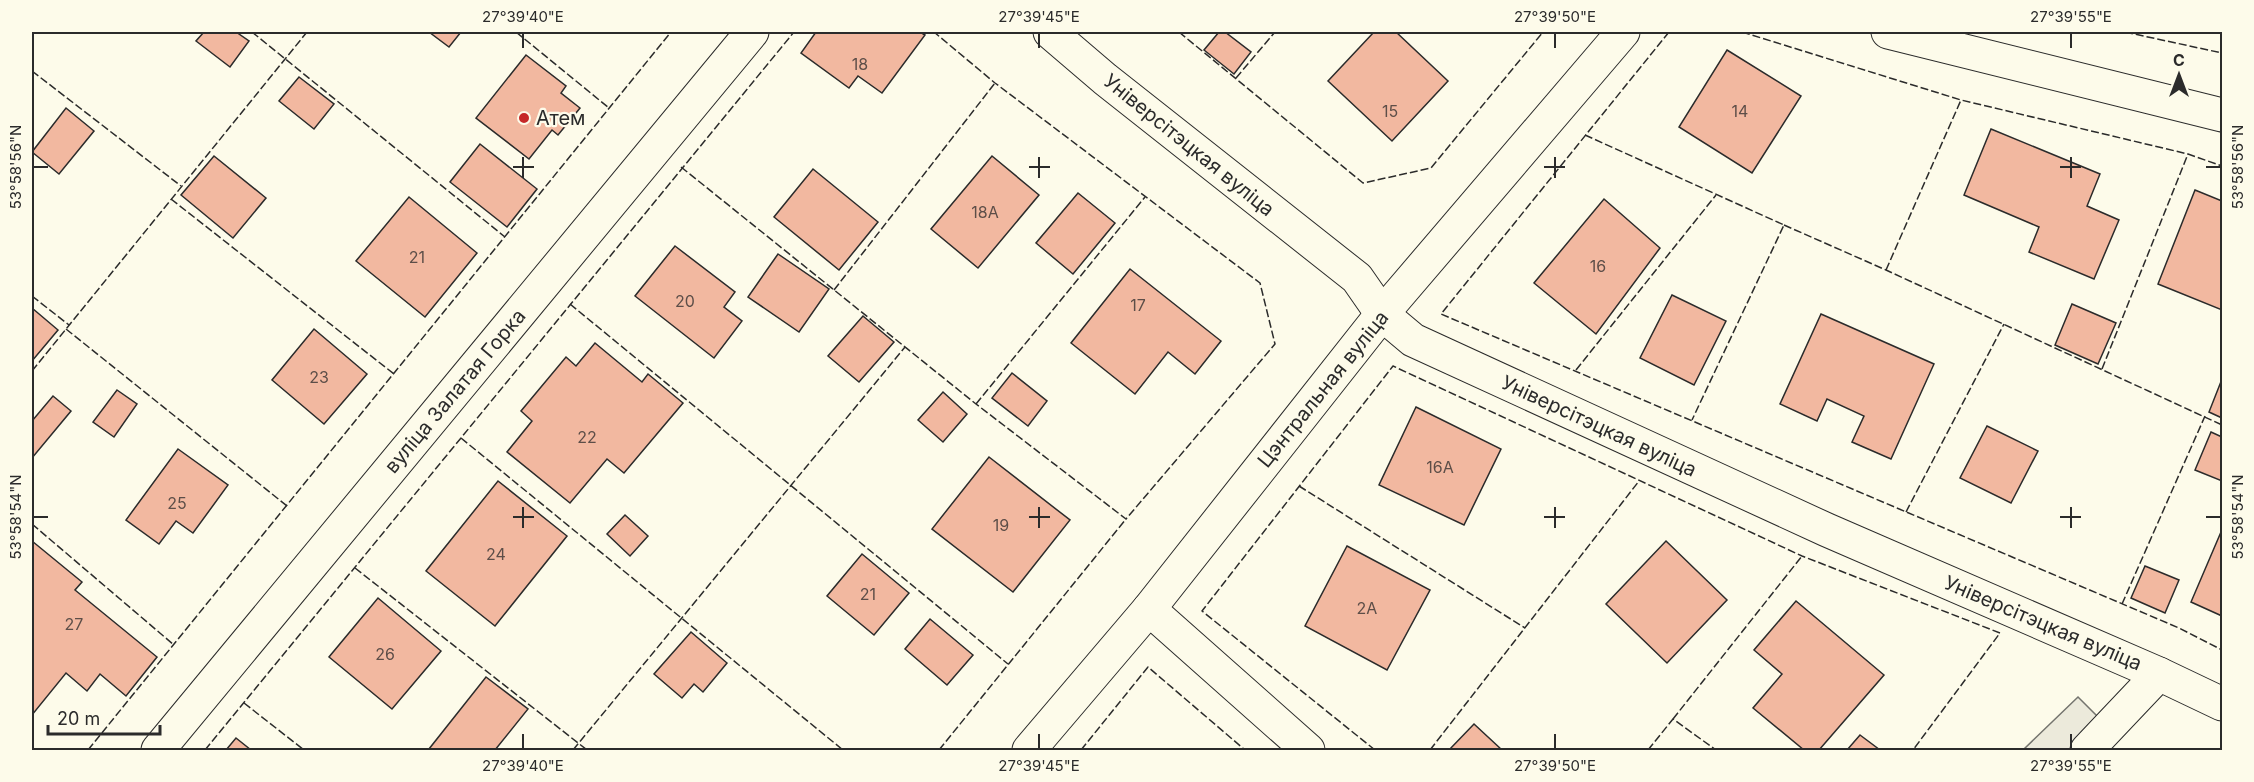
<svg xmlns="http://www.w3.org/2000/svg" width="2254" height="782" font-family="Inter,sans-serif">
<rect width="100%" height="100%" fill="#fdfbea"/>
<!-- parking -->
<path fill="#eceadb" stroke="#74746e" stroke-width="1.5" d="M 2078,697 L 2102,721 L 2072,750 L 2023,750 Z"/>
<!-- building -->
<g fill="#f2b8a0" stroke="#2b2b2b" stroke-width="1.5">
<path d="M 204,32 L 236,32 L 249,41 L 230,67 L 196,41 Z"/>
<path d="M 429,32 L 461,32 L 449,47 Z"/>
<path d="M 816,32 L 920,32 L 925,35 L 882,93 L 858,76 L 849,88 L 801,53 Z"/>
<path d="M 1219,32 L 1225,32 L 1251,52 L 1234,74 L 1204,50 Z"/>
<path d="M 1374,32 L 1396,32 L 1448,81 L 1392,141 L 1328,81 Z"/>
<path d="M 1727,50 L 1801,96 L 1752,173 L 1679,127 Z"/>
<path d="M 526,55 L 566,86 L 561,93 L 580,108 L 558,135 L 552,130 L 529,159 L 476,118 Z"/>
<path d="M 299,77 L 334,104 L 314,129 L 279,101 Z"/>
<path d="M 66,108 L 94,131 L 59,174 L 32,152 Z"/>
<path d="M 1991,129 L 2100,174 L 2087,206 L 2119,220 L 2094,279 L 2029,252 L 2039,227 L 1964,195 Z"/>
<path d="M 480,144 L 537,189 L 507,227 L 450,182 Z"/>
<path d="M 214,156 L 266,198 L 233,238 L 181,195 Z"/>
<path d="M 992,156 L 1039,195 L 978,268 L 931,229 Z"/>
<path d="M 813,169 L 878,222 L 839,270 L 774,217 Z"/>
<path d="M 2195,190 L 2222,201 L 2222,310 L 2158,284 Z"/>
<path d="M 1078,193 L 1115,223 L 1073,274 L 1036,243 Z"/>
<path d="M 409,197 L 477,253 L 425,317 L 356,261 Z"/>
<path d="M 1604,199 L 1660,248 L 1596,334 L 1534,283 Z"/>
<path d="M 675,246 L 735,292 L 724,307 L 742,321 L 714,358 L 635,296 Z"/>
<path d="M 778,254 L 829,289 L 799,332 L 748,297 Z"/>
<path d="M 1130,269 L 1221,341 L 1195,374 L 1168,352 L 1135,394 L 1071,343 Z"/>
<path d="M 1672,295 L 1726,321 L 1694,385 L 1640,358 Z"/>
<path d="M 2072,304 L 2116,323 L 2098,364 L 2055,345 Z"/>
<path d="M 32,308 L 58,330 L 32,361 Z"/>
<path d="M 1821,314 L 1934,364 L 1891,459 L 1852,442 L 1864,416 L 1827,399 L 1817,421 L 1780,404 Z"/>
<path d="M 863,316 L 894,342 L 859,382 L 828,356 Z"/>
<path d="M 314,329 L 367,374 L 324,424 L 272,380 Z"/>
<path d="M 595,343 L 642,382 L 648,374 L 683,403 L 624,473 L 607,459 L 570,503 L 507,452 L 532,421 L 521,411 L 566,357 L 576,366 Z"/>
<path d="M 1012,373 L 1047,401 L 1028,426 L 992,398 Z"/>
<path d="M 2222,379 L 2222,418 L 2209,412 Z"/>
<path d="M 117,390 L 137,404 L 114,437 L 93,422 Z"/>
<path d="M 943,392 L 967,414 L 943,442 L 918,420 Z"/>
<path d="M 53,396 L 71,411 L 32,458 L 32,421 Z"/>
<path d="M 1416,407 L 1501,449 L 1464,525 L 1379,485 Z"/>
<path d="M 1987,426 L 2038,451 L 2011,503 L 1960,478 Z"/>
<path d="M 2211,432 L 2222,437 L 2222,481 L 2195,470 Z"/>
<path d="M 178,449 L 228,485 L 193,533 L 176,521 L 159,544 L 126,520 Z"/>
<path d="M 989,457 L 1070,520 L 1013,592 L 932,529 Z"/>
<path d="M 498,481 L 567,536 L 495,626 L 426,571 Z"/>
<path d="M 625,515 L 648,536 L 630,556 L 607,534 Z"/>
<path d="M 2221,532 L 2222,532 L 2222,616 L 2191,602 Z"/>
<path d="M 32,541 L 82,582 L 75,590 L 157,657 L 126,696 L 100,674 L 87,691 L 66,673 L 32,715 Z"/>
<path d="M 1666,541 L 1727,600 L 1667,663 L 1606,604 Z"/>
<path d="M 1347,546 L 1430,590 L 1387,670 L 1305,626 Z"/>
<path d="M 862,554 L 909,593 L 874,635 L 827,596 Z"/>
<path d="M 2145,566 L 2179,580 L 2165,613 L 2131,598 Z"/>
<path d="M 378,598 L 441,651 L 392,709 L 329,657 Z"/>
<path d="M 1796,601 L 1884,675 L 1819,750 L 1804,750 L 1753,708 L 1782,674 L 1754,650 Z"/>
<path d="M 930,619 L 973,655 L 947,685 L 905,649 Z"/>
<path d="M 691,632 L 727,663 L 703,692 L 694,684 L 682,698 L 654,674 Z"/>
<path d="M 486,677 L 528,709 L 495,750 L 432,750 L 429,749 Z"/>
<path d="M 1474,724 L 1502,750 L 1449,750 Z"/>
<path d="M 1860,735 L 1880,750 L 1847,750 Z"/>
<path d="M 236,738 L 251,750 L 226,750 Z"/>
</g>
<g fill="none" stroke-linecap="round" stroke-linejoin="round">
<defs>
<g id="minor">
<path d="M 1050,32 L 1105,79 L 1357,278 L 1382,314 L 1413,340 L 1827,530 L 2159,674 L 2222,704"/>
<path d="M 1888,32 L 2222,115"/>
<path d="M 1149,609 L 1308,750"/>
<path d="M 158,750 L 752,32"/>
<path d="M 1029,750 L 1149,609 L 1382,314 L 1623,32"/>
<path d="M 2087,750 L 2159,674"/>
</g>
</defs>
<!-- minor casing -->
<use href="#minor" stroke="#2b2b2b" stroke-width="35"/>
<!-- minor -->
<use href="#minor" stroke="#fdfbea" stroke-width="33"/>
<!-- fence -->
<g stroke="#2b2b2b" stroke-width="1.5" stroke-dasharray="8 3" stroke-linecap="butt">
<path d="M 252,32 L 505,237"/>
<path d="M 516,32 L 609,108"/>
<path d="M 1179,32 L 1363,183 L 1431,168 L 1543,32"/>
<path d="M 1669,32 L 1441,314 L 2179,628 L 2222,650"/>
<path d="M 1742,32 L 1961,100 L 2188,154 L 2222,166"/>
<path d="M 2125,32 L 2222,53"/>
<path d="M 32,71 L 181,186"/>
<path d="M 1236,78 L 1275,32"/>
<path d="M 1585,135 L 1784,225 L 1692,420"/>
<path d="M 681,167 L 976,404 L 1126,519 L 1275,344 L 1260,283 L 995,83 L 934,32"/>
<path d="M 171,199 L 394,374"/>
<path d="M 1784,225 L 1886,270 L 2222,425"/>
<path d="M 1886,270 L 1961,100"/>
<path d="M 834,290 L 995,83"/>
<path d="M 32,296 L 69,325"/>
<path d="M 570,304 L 1008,664"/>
<path d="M 66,329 L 287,506"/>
<path d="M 2102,369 L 2188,154"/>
<path d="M 1576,370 L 1716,195"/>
<path d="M 32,371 L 307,32"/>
<path d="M 976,404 L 1145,197"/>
<path d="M 461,438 L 843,750"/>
<path d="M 1299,486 L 1525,628"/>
<path d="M 1906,512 L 2004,324"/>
<path d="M 32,524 L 174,645"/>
<path d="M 355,568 L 587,750"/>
<path d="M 2122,604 L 2205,416"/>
<path d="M 244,703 L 304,750"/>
<path d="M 1673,719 L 1802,556"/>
<path d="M 88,750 L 671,32"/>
<path d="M 205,750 L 794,32"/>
<path d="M 573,750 L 905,347"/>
<path d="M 939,750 L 1126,519"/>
<path d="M 1081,750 L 1148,667 L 1245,750"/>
<path d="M 1375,750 L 1202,611 L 1393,366 L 1802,556 L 2000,633 L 1913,750"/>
<path d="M 1430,750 L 1639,481"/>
<path d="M 1648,750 L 1673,719 L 1716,750"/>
</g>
</g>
<!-- ticks -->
<path fill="none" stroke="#2b2b2b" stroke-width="2" d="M 523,33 L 523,48M 1039,33 L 1039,48M 1555,33 L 1555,48M 2071,33 L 2071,48M 523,157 L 523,178M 1039,157 L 1039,178M 1555,157 L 1555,178M 2071,157 L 2071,178M 33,167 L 48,167M 513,167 L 534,167M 1029,167 L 1050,167M 1544,167 L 1565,167M 2060,167 L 2081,167M 2206,167 L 2221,167M 523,507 L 523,528M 1039,507 L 1039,528M 1555,507 L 1555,528M 2071,507 L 2071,528M 33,517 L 48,517M 513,517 L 534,517M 1029,517 L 1050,517M 1544,517 L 1565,517M 2060,517 L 2081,517M 2206,517 L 2221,517M 523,734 L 523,749M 1039,734 L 1039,749M 1555,734 L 1555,749M 2071,734 L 2071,749"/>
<!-- markers -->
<circle fill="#c62828" stroke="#fdfbea" stroke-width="2" cx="524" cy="118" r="6"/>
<g text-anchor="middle" stroke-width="4.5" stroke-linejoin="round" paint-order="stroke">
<!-- number labels -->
<g font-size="16" fill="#5d4e48">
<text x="860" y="70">18</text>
<text x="1390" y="117">15</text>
<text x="1740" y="117">14</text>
<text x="985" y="218">18А</text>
<text x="417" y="263">21</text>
<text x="1598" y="272">16</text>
<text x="685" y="307">20</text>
<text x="1138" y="311">17</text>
<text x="319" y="383">23</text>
<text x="587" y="443">22</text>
<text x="1440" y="473">16А</text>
<text x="177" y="509">25</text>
<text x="1001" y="531">19</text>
<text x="496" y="560">24</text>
<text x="868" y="600">21</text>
<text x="1367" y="614">2А</text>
<text x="74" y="630">27</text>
<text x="385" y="660">26</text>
</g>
<!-- poi labels -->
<g font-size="20" fill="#2b2b2b" stroke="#fdfbea" text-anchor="start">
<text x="536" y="125">Атем</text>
</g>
<!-- street labels -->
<g font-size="20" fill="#2b2b2b" stroke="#fdfbea">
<text transform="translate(1189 145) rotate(39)" y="7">Універсітэцкая вуліца</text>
<text transform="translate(1323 389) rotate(-51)" y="7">Цэнтральная вуліца</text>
<text transform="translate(455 391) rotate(-50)" y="7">вуліца Залатая Горка</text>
<text transform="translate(1599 426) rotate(25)" y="7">Універсітэцкая вуліца</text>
<text transform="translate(2043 623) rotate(23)" y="7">Універсітэцкая вуліца</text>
</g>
</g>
<!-- border -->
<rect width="2254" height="782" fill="none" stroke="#fdfbea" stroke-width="66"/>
<!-- north arrow -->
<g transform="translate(2179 75)" stroke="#fdfbea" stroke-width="4.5" paint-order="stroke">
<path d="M0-4.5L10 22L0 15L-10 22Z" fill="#2b2b2b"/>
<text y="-9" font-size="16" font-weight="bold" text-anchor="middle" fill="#2b2b2b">С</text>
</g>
<!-- scale -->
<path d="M48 725v9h112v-9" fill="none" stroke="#2b2b2b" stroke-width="3"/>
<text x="57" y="725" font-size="18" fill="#2b2b2b" stroke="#fdfbea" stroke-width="4.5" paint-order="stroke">20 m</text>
<rect x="33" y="33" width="2188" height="716" fill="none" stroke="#2b2b2b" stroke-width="2"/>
<g font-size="15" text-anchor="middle" fill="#2b2b2b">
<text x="523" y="22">27°39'40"E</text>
<text x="1039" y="22">27°39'45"E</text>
<text x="1555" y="22">27°39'50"E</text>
<text x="2071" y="22">27°39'55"E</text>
<text transform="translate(16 167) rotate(-90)" y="5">53°58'56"N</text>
<text transform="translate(2238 167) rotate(-90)" y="5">53°58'56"N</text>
<text transform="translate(16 517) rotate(-90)" y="5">53°58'54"N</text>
<text transform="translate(2238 517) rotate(-90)" y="5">53°58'54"N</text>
<text x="523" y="771">27°39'40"E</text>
<text x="1039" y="771">27°39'45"E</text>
<text x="1555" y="771">27°39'50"E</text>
<text x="2071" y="771">27°39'55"E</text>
</g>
</svg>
